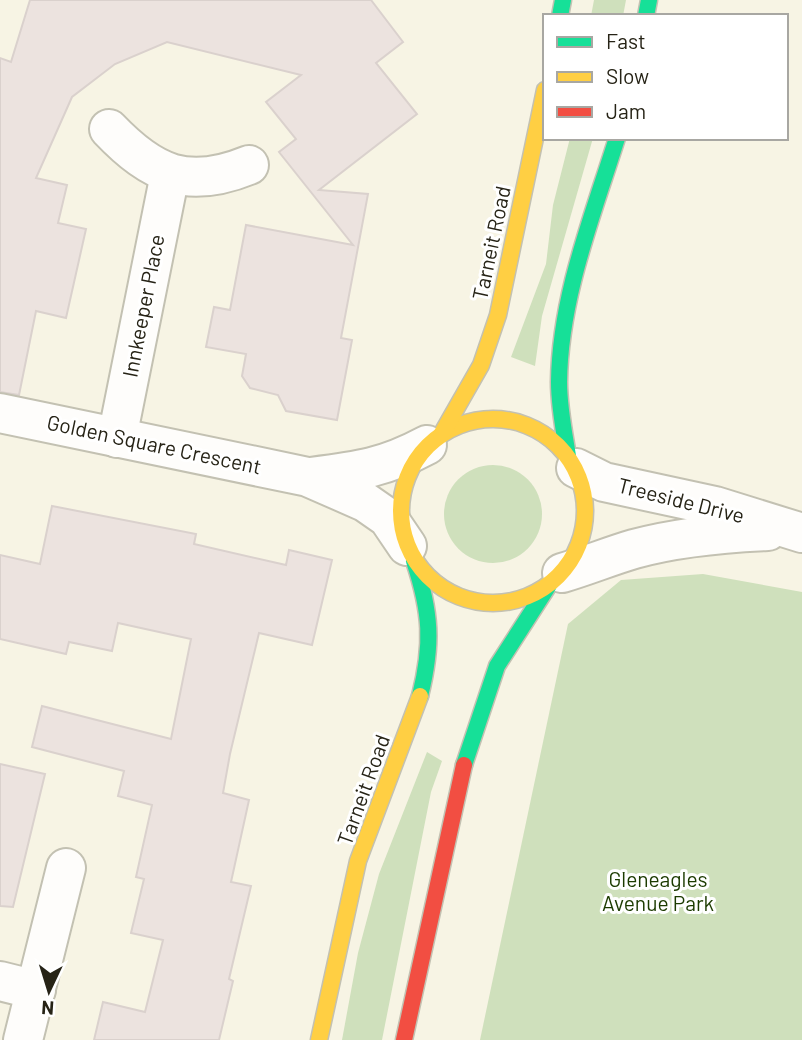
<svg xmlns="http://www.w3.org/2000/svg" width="802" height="1040" font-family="Barlow,sans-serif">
<rect width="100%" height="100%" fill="#f7f4e4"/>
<!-- green -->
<g fill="#cfe0bc">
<path d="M 594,0 L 626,0 L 623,16 L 591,16 Z"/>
<path d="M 570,138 L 593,138 L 542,316 L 535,366 L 511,357 L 546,264 L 553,205 Z"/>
<circle cx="493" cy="514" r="49"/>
<path d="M 703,574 L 802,592 L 802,1040 L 480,1040 L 568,624 L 621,580 Z"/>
<path d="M 427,752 L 442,761 L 431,792 L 382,1040 L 342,1040 L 358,953 L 379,874 Z"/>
</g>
<!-- building -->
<g fill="#ece3df" stroke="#dad1cd" stroke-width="2">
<path d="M 30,0 L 371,0 L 403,42 L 376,63 L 417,114 L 319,190 L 368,194 L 341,338 L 352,340 L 337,420 L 286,411 L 278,395 L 250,388 L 242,376 L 246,354 L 206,347 L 214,307 L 230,310 L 246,225 L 353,245 L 279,152 L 296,139 L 266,102 L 301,75 L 167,42 L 115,64 L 72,97 L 36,178 L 67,185 L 58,223 L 86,229 L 66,318 L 36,311 L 19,395 L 0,392 L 0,58 L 11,62 Z"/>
<path d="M 52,506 L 196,534 L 194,544 L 286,565 L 289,550 L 332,560 L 312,645 L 259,633 L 230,754 L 223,793 L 249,800 L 231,882 L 251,886 L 229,979 L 233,981 L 219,1040 L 94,1040 L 103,1002 L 145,1012 L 163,940 L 131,933 L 144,879 L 136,877 L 152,805 L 118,796 L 124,771 L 32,747 L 42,706 L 171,739 L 191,639 L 118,623 L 112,651 L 69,642 L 66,654 L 0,639 L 0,555 L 40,564 Z"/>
<path d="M 0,764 L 45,774 L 13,907 L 0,906 Z"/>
</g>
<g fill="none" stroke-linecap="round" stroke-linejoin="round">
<defs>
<g id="street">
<path d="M 109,129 C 153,175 188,190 249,165"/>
<path d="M 0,413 L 308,477 L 365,502 L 388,518 L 407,546"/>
<path d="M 117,438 L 170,174"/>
<path d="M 576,468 L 604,482 L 715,506 L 802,533"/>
<path d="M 310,477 C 358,471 384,468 427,445"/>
<path d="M 562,573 C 586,566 610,556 634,549 C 677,537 723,533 768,531"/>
<path d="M 0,981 L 36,990"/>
<path d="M 23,1040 L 66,868"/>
</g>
<g id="fast">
<path d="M 560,16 L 563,0"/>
<path d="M 646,16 L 649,0"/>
<path d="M 568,456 C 564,432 559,407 559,382 C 560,297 592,218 617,138"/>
<path d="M 414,561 C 431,612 433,644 420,696"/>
<path d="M 464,765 L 497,666 L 549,585"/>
</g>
<g id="slow">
<circle cx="493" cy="511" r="92"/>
<path d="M 441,435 L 481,365 L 498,315 L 545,90"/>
<path d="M 319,1040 L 358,861 L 420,696"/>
</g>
<path id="jam" d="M 404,1040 L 464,765"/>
</defs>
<!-- street casing -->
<use href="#street" stroke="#c3c1b2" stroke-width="42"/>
<!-- fast casing -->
<use href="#fast" stroke="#c3c1b2" stroke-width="19"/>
<!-- slow casing -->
<use href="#slow" stroke="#c3c1b2" stroke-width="19"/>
<!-- jam casing -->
<use href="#jam" stroke="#c3c1b2" stroke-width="19"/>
<!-- street -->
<use href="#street" stroke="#fefdfb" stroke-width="38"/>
<!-- fast -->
<use href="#fast" stroke="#16e098" stroke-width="16"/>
<!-- slow -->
<use href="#slow" stroke="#ffcf43" stroke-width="16"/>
<!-- jam -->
<use href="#jam" stroke="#f24e42" stroke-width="16"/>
</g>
<g text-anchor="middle" stroke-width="6" stroke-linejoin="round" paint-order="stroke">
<!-- street labels -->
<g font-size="21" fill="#262316" stroke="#fff">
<text transform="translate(492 243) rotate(-78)" y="7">Tarneit Road</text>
<text transform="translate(144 306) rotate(-79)" y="7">Innkeeper Place</text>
<text transform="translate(154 445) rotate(12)" y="7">Golden Square Crescent</text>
<text transform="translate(681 501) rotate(14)" y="7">Treeside Drive</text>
<text transform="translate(364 790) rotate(-70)" y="7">Tarneit Road</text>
</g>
<!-- park labels -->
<g font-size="21" fill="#1c3b00" stroke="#fff">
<text x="658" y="887">Gleneagles<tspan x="658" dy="24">Avenue Park</tspan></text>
</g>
</g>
<!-- legend -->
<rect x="543" y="14" width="245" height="126" fill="#ffffff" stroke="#a8a7a2" stroke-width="2"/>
<rect x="557" y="37" width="35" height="10" fill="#16e098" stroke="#a8a7a2" stroke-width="2"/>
<text x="606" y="49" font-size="21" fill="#262316">Fast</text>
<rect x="557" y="72" width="35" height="10" fill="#ffcf43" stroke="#a8a7a2" stroke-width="2"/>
<text x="606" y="84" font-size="21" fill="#262316">Slow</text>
<rect x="557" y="107" width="35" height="10" fill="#f24e42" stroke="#a8a7a2" stroke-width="2"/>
<text x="606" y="119" font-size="21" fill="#262316">Jam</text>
<!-- north arrow -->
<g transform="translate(49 991) rotate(184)" stroke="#ffffff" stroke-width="5" paint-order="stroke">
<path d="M0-5L12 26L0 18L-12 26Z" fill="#262316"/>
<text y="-10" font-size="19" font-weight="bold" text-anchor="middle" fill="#262316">N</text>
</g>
</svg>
